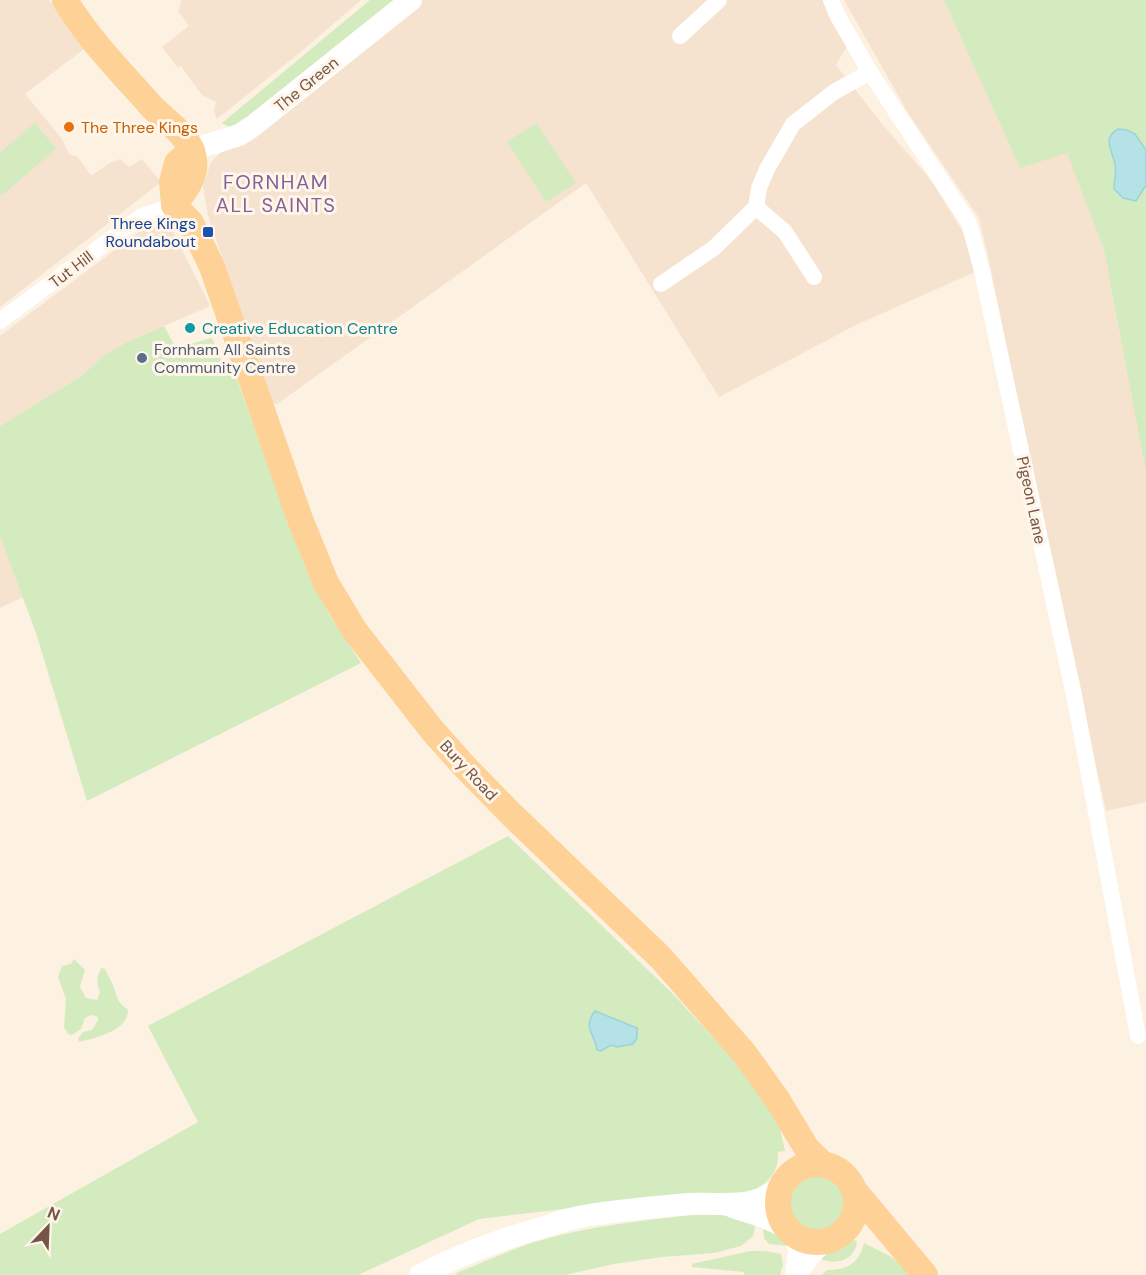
<svg xmlns="http://www.w3.org/2000/svg" width="1146" height="1275" font-family="'DM Sans',sans-serif">
<rect width="100%" height="100%" fill="#fdf1e1"/>
<!-- residential -->
<g fill="#f5e2cf">
<path d="M 0,0 L 49,0 L 85,48 L 25,94 L 62,139 L 69,154 L 78,157 L 91,176 L 110,163 L 120,159 L 129,167 L 142,159 L 161,182 L 0,307 Z"/>
<path d="M 182,0 L 361,0 L 303,50 L 217,119 L 214,111 L 216,102 L 202,95 L 181,66 L 178,68 L 162,47 L 189,26 L 178,11 Z"/>
<path d="M 422,0 L 825,0 L 847,46 L 836,65 L 882,124 L 931,180 L 965,235 L 977,271 L 854,326 L 719,397 L 586,183 L 277,404 L 270,403 L 208,215 L 203,187 L 211,162 L 228,146 L 277,116 Z"/>
<path d="M 844,0 L 944,0 L 1020,167 L 1067,152 L 1104,250 L 1146,473 L 1146,802 L 1106,811 L 1055,578 L 988,256 L 979,218 L 907,111 Z"/>
<path d="M 156,225 L 168,227 L 173,231 L 210,306 L 127,342 L 103,356 L 83,375 L 0,426 L 0,336 L 143,229 Z"/>
<path d="M 0,536 L 23,597 L 0,608 Z"/>
</g>
<!-- green -->
<g fill="#d3ebbf">
<path d="M 370,0 L 402,0 L 248,121 L 229,127 L 222,123 Z"/>
<path d="M 944,0 L 1146,0 L 1146,473 L 1104,250 L 1067,153 L 1020,168 Z"/>
<path d="M 35,123 L 56,149 L 2,195 L 0,193 L 0,153 Z"/>
<path d="M 536,123 L 576,183 L 546,202 L 507,142 Z"/>
<path d="M 164,326 L 176,348 L 212,338 L 224,366 L 233,369 L 305,566 L 329,614 L 361,663 L 87,801 L 36,633 L 0,536 L 0,426 L 83,375 L 103,356 L 127,342 Z"/>
<path d="M 508,836 L 673,994 L 741,1068 L 773,1114 L 780,1129 L 785,1151 L 778,1152 C 779,1168 772,1179 759,1187 L 760,1194 L 631,1201 L 479,1219 L 358,1275 L 0,1275 L 0,1234 L 198,1122 L 148,1026 Z"/>
<path d="M 74,959 L 85,970 L 80,987 L 86,998 L 97,1000 L 100,992 C 96,983 97,977 101,968 L 105,969 C 107,974 110,979 112,983 C 119,997 113,998 128,1010 C 128,1031 95,1038 79,1042 L 78,1039 L 83,1032 L 92,1030 L 98,1020 L 98,1017 L 91,1015 L 85,1018 L 81,1029 L 72,1035 L 68,1034 L 64,1027 L 66,999 L 58,977 L 62,966 L 71,964 Z"/>
<circle cx="817" cy="1203" r="29"/>
<path d="M 701,1214 L 721,1215 L 756,1222 L 753,1236 L 741,1246 L 714,1253 L 662,1257 L 614,1264 L 565,1275 L 457,1275 L 456,1273 C 485,1262 513,1248 542,1240 C 594,1225 648,1220 701,1214 Z"/>
<path d="M 763,1229 L 786,1237 L 788,1246 L 769,1244 L 764,1238 Z"/>
<path d="M 851,1240 L 857,1241 C 855,1261 835,1266 819,1258 L 832,1246 Z"/>
<path d="M 864,1243 L 890,1256 L 914,1275 L 822,1275 L 827,1270 C 847,1270 859,1264 864,1243 Z"/>
<path d="M 750,1251 L 765,1251 L 781,1254 L 783,1265 L 780,1275 L 744,1275 L 744,1272 L 692,1267 L 692,1264 Z"/>
</g>
<!-- water -->
<g fill="#b5e2e7" stroke="#9bd3d9" stroke-width="1.5">
<path d="M 1118,129 L 1127,130 L 1135,134 L 1146,150 L 1146,185 L 1136,201 L 1123,198 L 1114,189 C 1114,180 1117,172 1115,164 C 1112,150 1102,138 1118,129 Z"/>
<path d="M 595,1011 L 637,1028 L 637,1038 L 633,1044 L 617,1047 L 611,1045 L 601,1051 L 597,1050 C 595,1034 582,1027 595,1011 Z"/>
</g>
<g fill="none" stroke-linecap="round" stroke-linejoin="round">
<!-- street -->
<g stroke="#fff" stroke-width="16">
<path d="M 831,0 L 837,15 L 870,72 L 969,223 L 982,271 L 1074,695 L 1138,1036"/>
<path d="M 680,36 L 719,0"/>
<path d="M 756,207 L 785,232 L 814,277"/>
<path d="M 661,284 L 714,248 L 756,207 L 759,188 L 767,169 L 793,124 L 834,92 L 870,72"/>
<path d="M 0,321 L 142,216 L 174,205"/>
<path d="M 792,1234 L 796,1250 L 793,1275"/>
<path d="M 799,1275 L 815,1254 L 830,1240"/>
</g>
<!-- secondary -->
<g stroke="#fff" stroke-width="22">
<path d="M 192,150 L 239,135 L 253,126 L 411,0"/>
<path d="M 733,1207 L 764,1217 L 786,1227"/>
<path d="M 420,1275 C 460,1255 501,1239 544,1227 C 557,1223 570,1218 584,1216 C 619,1210 654,1207 689,1204 C 723,1202 752,1211 781,1187"/>
</g>
<!-- primary -->
<g stroke="#fed297" stroke-width="26">
<path d="M 65,0 C 88,39 122,73 152,107 C 165,120 185,133 192,151 C 200,173 187,188 174,205"/>
<path d="M 192,150 L 177,163 L 172,182 L 174,205 L 191,223 L 212,267 L 300,519 L 326,583 L 355,631 L 432,730 L 464,766 L 511,814 L 661,958 L 744,1053 L 777,1099 L 807,1149 L 824,1165"/>
<circle cx="817" cy="1203" r="39"/>
<path d="M 854,1190 L 925,1275"/>
</g>
</g>
<!-- markers -->
<circle fill="#e8710a" stroke="#fff5e8" stroke-width="2" cx="69" cy="127" r="6"/>
<rect fill="#1a4fb4" stroke="#fff5e8" stroke-width="2" x="202" y="226" width="12" height="12" rx="3"/>
<circle fill="#0f9aa8" stroke="#fff5e8" stroke-width="2" cx="190" cy="328" r="6"/>
<circle fill="#5c6f8a" stroke="#fff5e8" stroke-width="2" cx="142" cy="358" r="6"/>
<g text-anchor="middle" stroke-width="6" stroke-linejoin="round" paint-order="stroke">
<!-- street labels -->
<g font-size="16" fill="#755547" stroke="#fff5e8">
<text transform="translate(306 84) rotate(-39)" y="6">The Green</text>
<text transform="translate(71 269) rotate(-37)" y="6">Tut Hill</text>
<text transform="translate(1032 500) rotate(78)" y="6">Pigeon Lane</text>
<text transform="translate(469 770) rotate(47)" y="6">Bury Road</text>
</g>
<!-- food labels -->
<g font-size="16" fill="#c56008" stroke="#fff5e8" text-anchor="start">
<text x="81" y="133">The Three Kings</text>
</g>
<!-- transit labels -->
<g font-size="16" fill="#164399" stroke="#fff5e8" text-anchor="end">
<text x="196" y="229">Three Kings<tspan x="196" dy="18">Roundabout</tspan></text>
</g>
<!-- culture labels -->
<g font-size="16" fill="#0d838f" stroke="#fff5e8" text-anchor="start">
<text x="202" y="334">Creative Education Centre</text>
</g>
<!-- service labels -->
<g font-size="16" fill="#4e5e75" stroke="#fff5e8" text-anchor="start">
<text x="154" y="355">Fornham All Saints<tspan x="154" dy="18">Community Centre</tspan></text>
</g>
<!-- quarter labels -->
<g font-size="20" letter-spacing="1.5" fill="#836299" stroke="#fff5e8">
<text x="276" y="189">FORNHAM<tspan x="276" dy="23">ALL SAINTS</tspan></text>
</g>
</g>
<!-- north arrow -->
<g transform="translate(48 1227) rotate(23)" stroke="#fff5e8" stroke-width="4.5" paint-order="stroke">
<path d="M0-4.5L10 22L0 15L-10 22Z" fill="#755547"/>
<text y="-9" font-size="16" font-weight="bold" text-anchor="middle" fill="#755547">N</text>
</g>
</svg>
